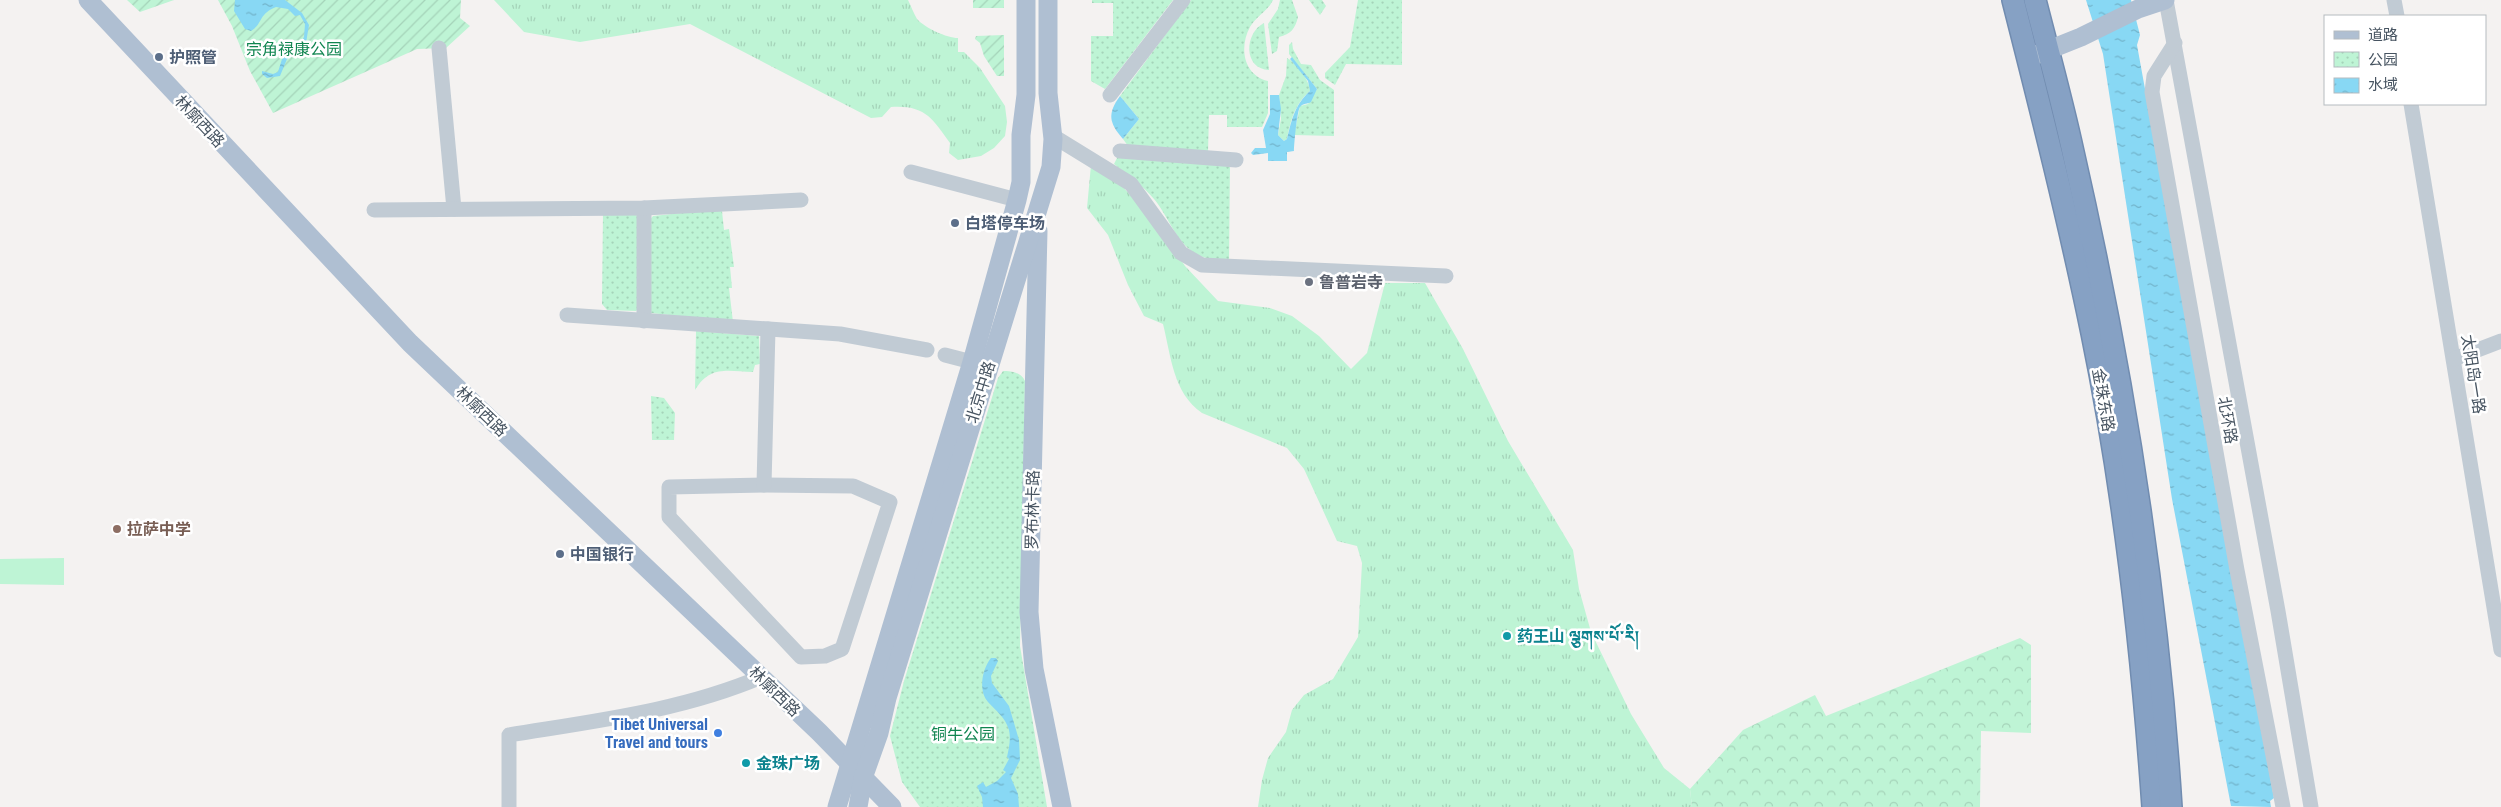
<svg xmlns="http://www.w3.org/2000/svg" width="2501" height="807" font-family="'Roboto Condensed','Noto Sans SC','Noto Serif Tibetan',sans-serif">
<defs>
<pattern id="grass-tufts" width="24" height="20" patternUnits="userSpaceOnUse" patternTransform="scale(1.25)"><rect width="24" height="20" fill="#bef4d5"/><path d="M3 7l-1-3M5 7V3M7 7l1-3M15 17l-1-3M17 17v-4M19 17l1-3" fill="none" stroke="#a5d3b9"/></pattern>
<pattern id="forest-crowns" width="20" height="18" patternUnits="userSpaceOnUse" patternTransform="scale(1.25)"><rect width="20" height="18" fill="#bef4d5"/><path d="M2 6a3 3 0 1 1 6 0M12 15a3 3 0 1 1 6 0" fill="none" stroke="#a5d3b9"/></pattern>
<pattern id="park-dots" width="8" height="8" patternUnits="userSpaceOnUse" patternTransform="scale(1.25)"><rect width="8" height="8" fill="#bef4d5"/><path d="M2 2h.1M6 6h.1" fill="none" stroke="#a5d3b9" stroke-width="1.8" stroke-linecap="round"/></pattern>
<pattern id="garden-furrows" width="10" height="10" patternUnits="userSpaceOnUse" patternTransform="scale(1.25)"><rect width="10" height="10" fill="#bef4d5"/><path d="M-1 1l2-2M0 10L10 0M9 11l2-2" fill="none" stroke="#a5d3b9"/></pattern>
<pattern id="water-ripples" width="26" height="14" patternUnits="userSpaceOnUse" patternTransform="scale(1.25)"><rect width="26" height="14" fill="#88d8f4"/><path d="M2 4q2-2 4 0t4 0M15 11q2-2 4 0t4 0" fill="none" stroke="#71b2c9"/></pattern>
</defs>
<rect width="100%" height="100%" fill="#f4f2f1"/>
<!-- grass -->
<g fill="url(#grass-tufts)">
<path d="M 494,0 L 908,0 C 911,6 914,14 917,19 C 925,28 947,38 958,38 L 958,52 L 964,52 L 980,68 L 1005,106 L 1007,122 L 1005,136 L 994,148 L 981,156 L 958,160 L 949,153 L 950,143 C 932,118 925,105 891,107 L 882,117 L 871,118 L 690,24 L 580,42 L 524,32 Z"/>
<path d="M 1091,165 L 1119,183 L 1138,203 L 1165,236 L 1185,266 L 1218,301 L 1270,308 L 1292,316 L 1319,336 L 1351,369 L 1367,353 L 1385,283 L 1425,283 L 1463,349 L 1508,441 L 1573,550 L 1579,589 L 1591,632 L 1631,714 L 1664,768 L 1690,789 L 1692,807 L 1258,807 L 1262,780 L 1268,758 L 1286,732 L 1292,710 L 1304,695 L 1333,679 L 1358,637 L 1362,563 L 1357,546 L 1337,541 L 1304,469 L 1287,448 L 1202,413 C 1173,393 1171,356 1163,324 L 1144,316 L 1128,285 L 1108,235 L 1087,208 Z"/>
</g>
<!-- forest -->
<path fill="url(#forest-crowns)" d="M 2020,638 L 2031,645 L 2031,733 L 1981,731 L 1980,807 L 1692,807 L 1690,789 L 1743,730 L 1815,695 L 1826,716 Z"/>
<!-- park -->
<g fill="url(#park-dots)">
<path d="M 1092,0 L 1173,0 L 1105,89 L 1091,81 L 1091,36 L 1113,36 L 1113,3 L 1092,3 Z"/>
<path d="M 1191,0 L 1273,0 C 1268,11 1256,16 1250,27 C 1239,47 1243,75 1268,81 L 1268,113 L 1262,127 L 1227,127 L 1227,115 L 1209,115 L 1208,152 L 1128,146 L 1123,139 L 1139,119 L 1120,96 Z"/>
<path d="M 1280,0 L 1292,0 L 1298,17 C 1295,29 1291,34 1279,37 L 1277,51 L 1272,54 L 1268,24 L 1278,9 Z"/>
<path d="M 1309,0 L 1322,0 L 1326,6 L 1320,15 Z"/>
<path d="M 1358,0 L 1402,0 L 1402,65 L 1346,64 L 1335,85 L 1325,78 L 1325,73 L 1350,47 Z"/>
<path d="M 1264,23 L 1269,70 C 1243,69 1244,33 1264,23 Z"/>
<path d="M 1292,42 L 1293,49 L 1301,64 L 1311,65 L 1320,80 L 1334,90 L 1334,136 L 1294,135 L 1300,106 L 1308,104 L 1317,89 L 1289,54 L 1289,45 Z"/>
<path d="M 1287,58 C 1295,62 1310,80 1310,91 C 1295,104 1291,119 1287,139 L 1284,141 L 1278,135 L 1281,119 L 1279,95 L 1286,76 Z"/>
<path d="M 1118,156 L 1230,165 L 1229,263 C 1220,261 1211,260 1203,257 C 1177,248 1170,218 1154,199 C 1143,186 1128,175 1114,164 Z"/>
<path d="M 737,207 L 722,211 L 724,230 L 729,229 L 734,267 L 730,267 L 732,288 L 729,288 L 733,322 L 651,313 L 649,221 L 653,216 Z"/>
<path d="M 632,212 L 639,217 L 639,308 L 636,311 L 607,310 L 602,304 L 603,213 Z"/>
<path d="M 696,331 L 759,336 L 760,364 L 755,365 L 753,372 C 727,371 710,365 695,390 Z"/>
<path d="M 1003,371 C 1011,371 1021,372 1025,381 L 1020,646 L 1047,807 L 920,807 L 902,782 L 890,736 L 904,681 L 998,378 Z"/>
<path d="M 651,396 L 664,398 L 675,413 L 674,440 L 652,440 Z"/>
</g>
<!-- garden -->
<g fill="url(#garden-furrows)">
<path d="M 127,0 L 174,0 L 140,12 Z"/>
<path d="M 218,0 L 461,0 L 460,18 L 470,26 L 446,48 L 417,49 L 273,113 L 250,71 L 232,26 Z"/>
<rect x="973" y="0" width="31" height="8"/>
<path d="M 1004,35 L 1004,76 L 997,76 L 984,56 L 980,43 L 975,39 L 976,36 Z"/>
</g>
<!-- pitch -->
<path fill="#bef4d5" d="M 64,558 L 64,585 L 0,584 L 0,559 Z"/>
<!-- water -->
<g fill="url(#water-ripples)">
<path d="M 235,0 L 285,0 L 302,13 L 309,25 L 306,43 L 303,50 L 287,59 L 280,76 L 267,78 L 262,74 L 262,71 L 273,74 L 278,72 L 282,59 L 297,48 L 304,37 L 305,24 L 300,15 L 295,16 L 288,9 L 276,7 C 258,14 263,24 251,31 L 245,29 L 234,11 Z"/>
<path d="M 2086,0 L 2131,0 L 2140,35 L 2137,45 L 2274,798 L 2270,801 L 2271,807 L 2231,806 L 2172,499 L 2103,54 Z"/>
<path d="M 1292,57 L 1317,89 L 1311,102 C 1308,104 1303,103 1300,107 C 1297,111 1294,145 1294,151 L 1287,152 L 1287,161 L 1268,161 L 1268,153 L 1253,155 L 1251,153 L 1255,148 L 1266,148 L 1263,130 L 1270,114 L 1270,95 L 1279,95 L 1281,109 L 1278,135 L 1284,141 L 1287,139 C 1292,118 1295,105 1310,91 L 1308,81 L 1290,59 Z"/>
<path d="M 1120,96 L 1139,119 L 1123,139 C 1109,123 1107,114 1120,96 Z"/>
<path d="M 991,658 L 996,658 L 998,661 L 991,676 L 992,683 L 1009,706 L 1019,740 L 1020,760 L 1011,778 L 1018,794 L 1019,807 L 983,807 L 982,797 L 977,786 L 983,782 L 986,787 L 997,781 L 1006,772 L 1003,770 L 1009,759 L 1007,757 C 1009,748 1011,739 1009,730 C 1005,717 997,712 988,702 C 978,691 982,669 991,658 Z"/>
</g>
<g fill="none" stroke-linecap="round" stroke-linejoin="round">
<defs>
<g id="highway">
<path d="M 2013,0 C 2041,110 2069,221 2092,333 C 2124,489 2142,648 2153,807"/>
<path d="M 2035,0 C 2048,51 2062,101 2073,152 C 2122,367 2157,586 2171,807"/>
</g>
</defs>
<!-- highway casing -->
<use href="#highway" stroke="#718cb0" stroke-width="24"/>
<!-- minor -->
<g stroke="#c1cbd4" stroke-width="15">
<path d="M 2166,0 L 2278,611 L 2311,807"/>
<path d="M 2394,0 L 2397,16"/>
<path d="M 2175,43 L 2154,76 L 2152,92 L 2237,570 L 2283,807"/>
<path d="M 439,48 L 454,209"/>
<path d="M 1110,95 L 1183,0"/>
<path d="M 2411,104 L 2501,650"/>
<path d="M 1053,136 L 1131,184 L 1181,253 L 1202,265 L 1446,276"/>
<path d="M 1120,151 L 1236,160"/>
<path d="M 911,172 L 1017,200"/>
<path d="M 644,208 L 644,321"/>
<path d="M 374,210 L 644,208 L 801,200"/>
<path d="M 567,315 L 840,334 L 927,350"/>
<path d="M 945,355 L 972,362"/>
<path d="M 2454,359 L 2501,341"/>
<path d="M 764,485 L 853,486 L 890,502 L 842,649 L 825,656 L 801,657 L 669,517 L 669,487 Z"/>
<path d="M 764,485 L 768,329"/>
<path d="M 509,807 L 509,735 C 594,721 681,711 761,677"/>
</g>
<!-- major -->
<g stroke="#afbfd2" stroke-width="19">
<path d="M 88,0 L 410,343 L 819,732 L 892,807"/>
<path d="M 2036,55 L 2081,37 L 2138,9 L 2165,0"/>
<path d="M 1038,231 L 1029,612 L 1034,669 L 1062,807"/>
<path d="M 837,807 L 972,362 L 1017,200 L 1021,182 L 1021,135 L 1026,95 L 1026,0"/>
<path d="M 858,807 L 863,778 L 879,733 L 887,698 L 1051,167 L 1053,139 L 1048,93 L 1048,0"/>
</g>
<!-- highway -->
<use href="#highway" stroke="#86a1c4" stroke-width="21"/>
</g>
<!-- markers -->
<g fill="#5c6f8a" stroke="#fff" stroke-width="2">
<circle cx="159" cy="57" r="5"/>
<circle cx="955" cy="223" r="5"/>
<circle cx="560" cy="554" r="5"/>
</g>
<circle fill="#6b7280" stroke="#fff" stroke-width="2" cx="1309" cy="282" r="5"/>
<circle fill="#8d6e63" stroke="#fff" stroke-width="2" cx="117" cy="529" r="5"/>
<g fill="#0f9aa8" stroke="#fff" stroke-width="2">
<circle cx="1507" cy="636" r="5"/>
<circle cx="746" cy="763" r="5"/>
</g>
<circle fill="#3f7fe0" stroke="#fff" stroke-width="2" cx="718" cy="733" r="5"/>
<g text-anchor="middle" stroke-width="5" stroke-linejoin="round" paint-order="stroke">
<!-- park labels -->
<g font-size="16" fill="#108550" stroke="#fff">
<text x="294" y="55">宗角禄康公园</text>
<text x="963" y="740">铜牛公园</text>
</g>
<!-- service labels -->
<g font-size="16" font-weight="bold" fill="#4e5e75" stroke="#fff" text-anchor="start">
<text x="169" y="63">护照管</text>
<text x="965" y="229">白塔停车场</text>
<text x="570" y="560">中国银行</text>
</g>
<!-- street labels -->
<g font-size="16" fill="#475461" stroke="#fff">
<text transform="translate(200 121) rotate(47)" y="6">林廓西路</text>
<text transform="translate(2474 374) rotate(81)" y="6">太阳岛一路</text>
<text transform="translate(980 392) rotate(-73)" y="6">北京中路</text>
<text transform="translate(2104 400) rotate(80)" y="6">金珠东路</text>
<text transform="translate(482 411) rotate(44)" y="6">林廓西路</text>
<text transform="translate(2228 420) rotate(80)" y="6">北环路</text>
<text transform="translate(1032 510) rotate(-89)" y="6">罗布林卡路</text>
<text transform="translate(775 691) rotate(44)" y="6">林廓西路</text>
</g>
<!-- worship labels -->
<g font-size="16" font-weight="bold" fill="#5b616d" stroke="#fff" text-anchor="start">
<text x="1319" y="288">鲁普岩寺</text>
</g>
<!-- education labels -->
<g font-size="16" font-weight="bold" fill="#785e54" stroke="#fff" text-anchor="start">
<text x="127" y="535">拉萨中学</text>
</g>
<!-- culture labels -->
<g font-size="16" font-weight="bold" fill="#0d838f" stroke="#fff" text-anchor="start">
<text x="1517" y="642">药王山 ལྕགས་པོ་རི།</text>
<text x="756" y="769">金珠广场</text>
</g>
<!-- shop labels -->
<g font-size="16" font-weight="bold" fill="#366cbe" stroke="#fff" text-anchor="end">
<text x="708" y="730">Tibet Universal<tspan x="708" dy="18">Travel and tours</tspan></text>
</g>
</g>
<!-- legend -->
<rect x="2324" y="15" width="162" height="90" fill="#ffffff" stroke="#b5bbc0"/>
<rect x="2334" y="31" width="25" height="8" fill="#afbfd2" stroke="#b5bbc0"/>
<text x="2368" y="40" font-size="15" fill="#475461">道路</text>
<rect x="2334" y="52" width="25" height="15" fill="url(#park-dots)" stroke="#b5bbc0"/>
<text x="2368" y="65" font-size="15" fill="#475461">公园</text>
<rect x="2334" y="78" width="25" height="15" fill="url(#water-ripples)" stroke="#b5bbc0"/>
<text x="2368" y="90" font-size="15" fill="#475461">水域</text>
</svg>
